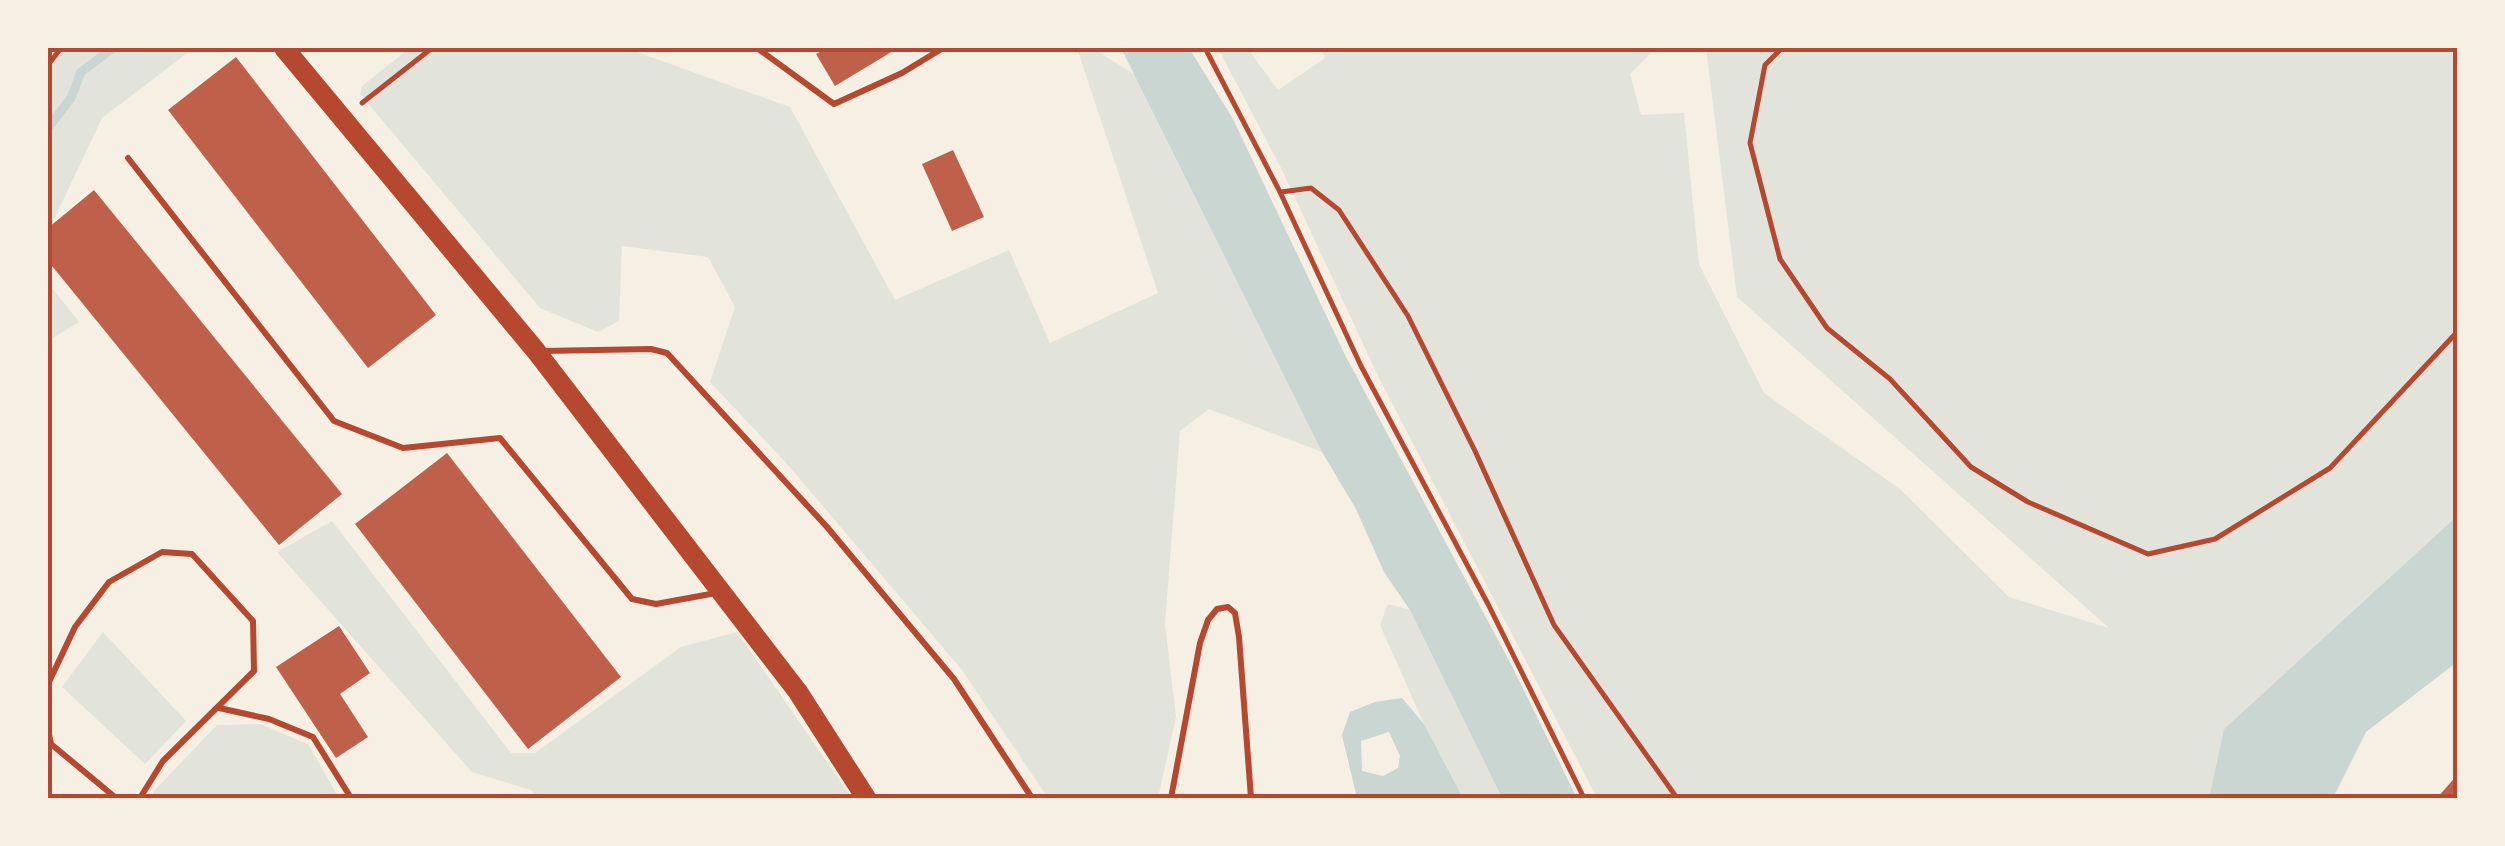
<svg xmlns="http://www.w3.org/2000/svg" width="2505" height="846" font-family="Commissioner,sans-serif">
<rect width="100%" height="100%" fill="#f6efe4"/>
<!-- green -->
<g fill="#e2e4dc">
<path d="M 48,48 L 194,48 L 102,118 L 48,232 Z"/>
<path d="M 410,48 L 626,48 L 790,107 L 895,300 L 1009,250 L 1050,343 L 1158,293 L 1077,48 L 1092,48 L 1137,76 L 1322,452 L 1209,409 L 1180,431 L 1165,624 L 1176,717 L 1158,798 L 1048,798 L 962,670 L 788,465 L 710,382 L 735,307 L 708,257 L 622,246 L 619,321 L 598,332 L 540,308 L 360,94 L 362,86 Z"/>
<path d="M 1218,48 L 1247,48 L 1278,90 L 1325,58 L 1320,48 L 1656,48 L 1630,74 L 1641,115 L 1684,113 L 1699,264 L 1764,393 L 1900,489 L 2009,597 L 2109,628 L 1737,297 L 1706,48 L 2457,48 L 2457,516 L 2224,729 L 2209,798 L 1597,798 L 1379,378 L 1282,170 Z"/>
<path d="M 48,283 L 79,322 L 48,341 L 48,352 Z"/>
<path d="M 332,521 L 511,753 L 535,753 L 681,647 L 737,632 L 852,798 L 538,798 L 531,790 L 472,772 L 277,552 Z"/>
<path d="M 1388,604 L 1410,610 L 1502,798 L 1463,798 L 1424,724 L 1380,625 Z"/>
<path d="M 103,632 L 186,721 L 145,764 L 62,687 Z"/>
<path d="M 260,724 L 308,744 L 339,798 L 153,798 L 153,792 L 217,725 Z"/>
</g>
<!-- water -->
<g fill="#c9d6d2" fill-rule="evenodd">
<path d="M 1121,48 L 1189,48 L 1233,119 L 1345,355 L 1512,666 L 1577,798 L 1502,798 L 1410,610 L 1384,572 L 1356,509 L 1322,452 Z"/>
<path d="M 2457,516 L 2457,662 L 2366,732 L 2333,798 L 2209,798 L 2224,729 Z"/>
<path d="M 1402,698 L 1424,724 L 1463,798 L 1357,798 L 1342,735 L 1350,712 L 1375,702 ZM 1389,732 L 1400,756 L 1398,768 L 1383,776 L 1362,771 L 1361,741 Z"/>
</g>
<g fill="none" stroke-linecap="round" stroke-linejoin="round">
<!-- stream -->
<path stroke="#c9d6d2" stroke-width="9" d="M 48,128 L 71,98 L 81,72 L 113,48"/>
</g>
<!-- building -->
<g fill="#bf614a">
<path d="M 827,48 L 898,48 L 835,86 L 816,54 Z"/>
<path d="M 236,57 L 436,315 L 368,368 L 168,110 Z"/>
<path d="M 953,150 L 984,217 L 952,231 L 922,164 Z"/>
<path d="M 94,190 L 342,494 L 279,545 L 48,261 L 48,228 Z"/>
<path d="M 447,453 L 621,677 L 528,749 L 355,524 Z"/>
<path d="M 339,626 L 370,673 L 340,694 L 368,737 L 336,758 L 276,667 Z"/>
<path d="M 2458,774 L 2458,798 L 2437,798 Z"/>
</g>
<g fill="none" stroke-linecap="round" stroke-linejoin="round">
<!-- path -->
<g stroke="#b5482f" stroke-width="5">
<path d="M 1205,48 L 1280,192 L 1361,366 L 1488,604 L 1584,798"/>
<path d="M 1782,48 L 1765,65 L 1750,143 L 1780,259 L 1827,328 L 1890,379 L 1971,467 L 2028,502 L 2148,554 L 2215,539 L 2330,468 L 2458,331"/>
<path d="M 48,65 L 61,48"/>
<path d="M 362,103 L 432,48"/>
<path d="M 1281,192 L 1311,188 L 1339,210 L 1408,316 L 1475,451 L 1554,625 L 1677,798"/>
</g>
<!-- service -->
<g stroke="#b5482f" stroke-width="6">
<path d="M 757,48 L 834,104 L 902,73 L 943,48"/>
<path d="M 128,158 L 334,421 L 403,448 L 500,438 L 632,599 L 656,604 L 716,593"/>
<path d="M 542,351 L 651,349 L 667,353 L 827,527 L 954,679 L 1032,798"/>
<path d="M 48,684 L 75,627 L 109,582 L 162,552 L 192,554 L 253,621 L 254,671 L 163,761 L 140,798"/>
<path d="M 219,708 L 269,719 L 313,737 L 351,798"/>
<path d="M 48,730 L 51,744 L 116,798"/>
<path d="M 1171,798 L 1200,643 L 1208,620 L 1217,609 L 1228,607 L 1235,613 L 1239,637 L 1251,798"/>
</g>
<!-- primary -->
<path stroke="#b5482f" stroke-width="20" d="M 284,48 L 536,351 L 798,692 L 866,798"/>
</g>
<!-- border -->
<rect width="2505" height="846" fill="none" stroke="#f6efe4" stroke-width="100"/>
<rect x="50" y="50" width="2405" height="746" fill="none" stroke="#b5482f" stroke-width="4"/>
</svg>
